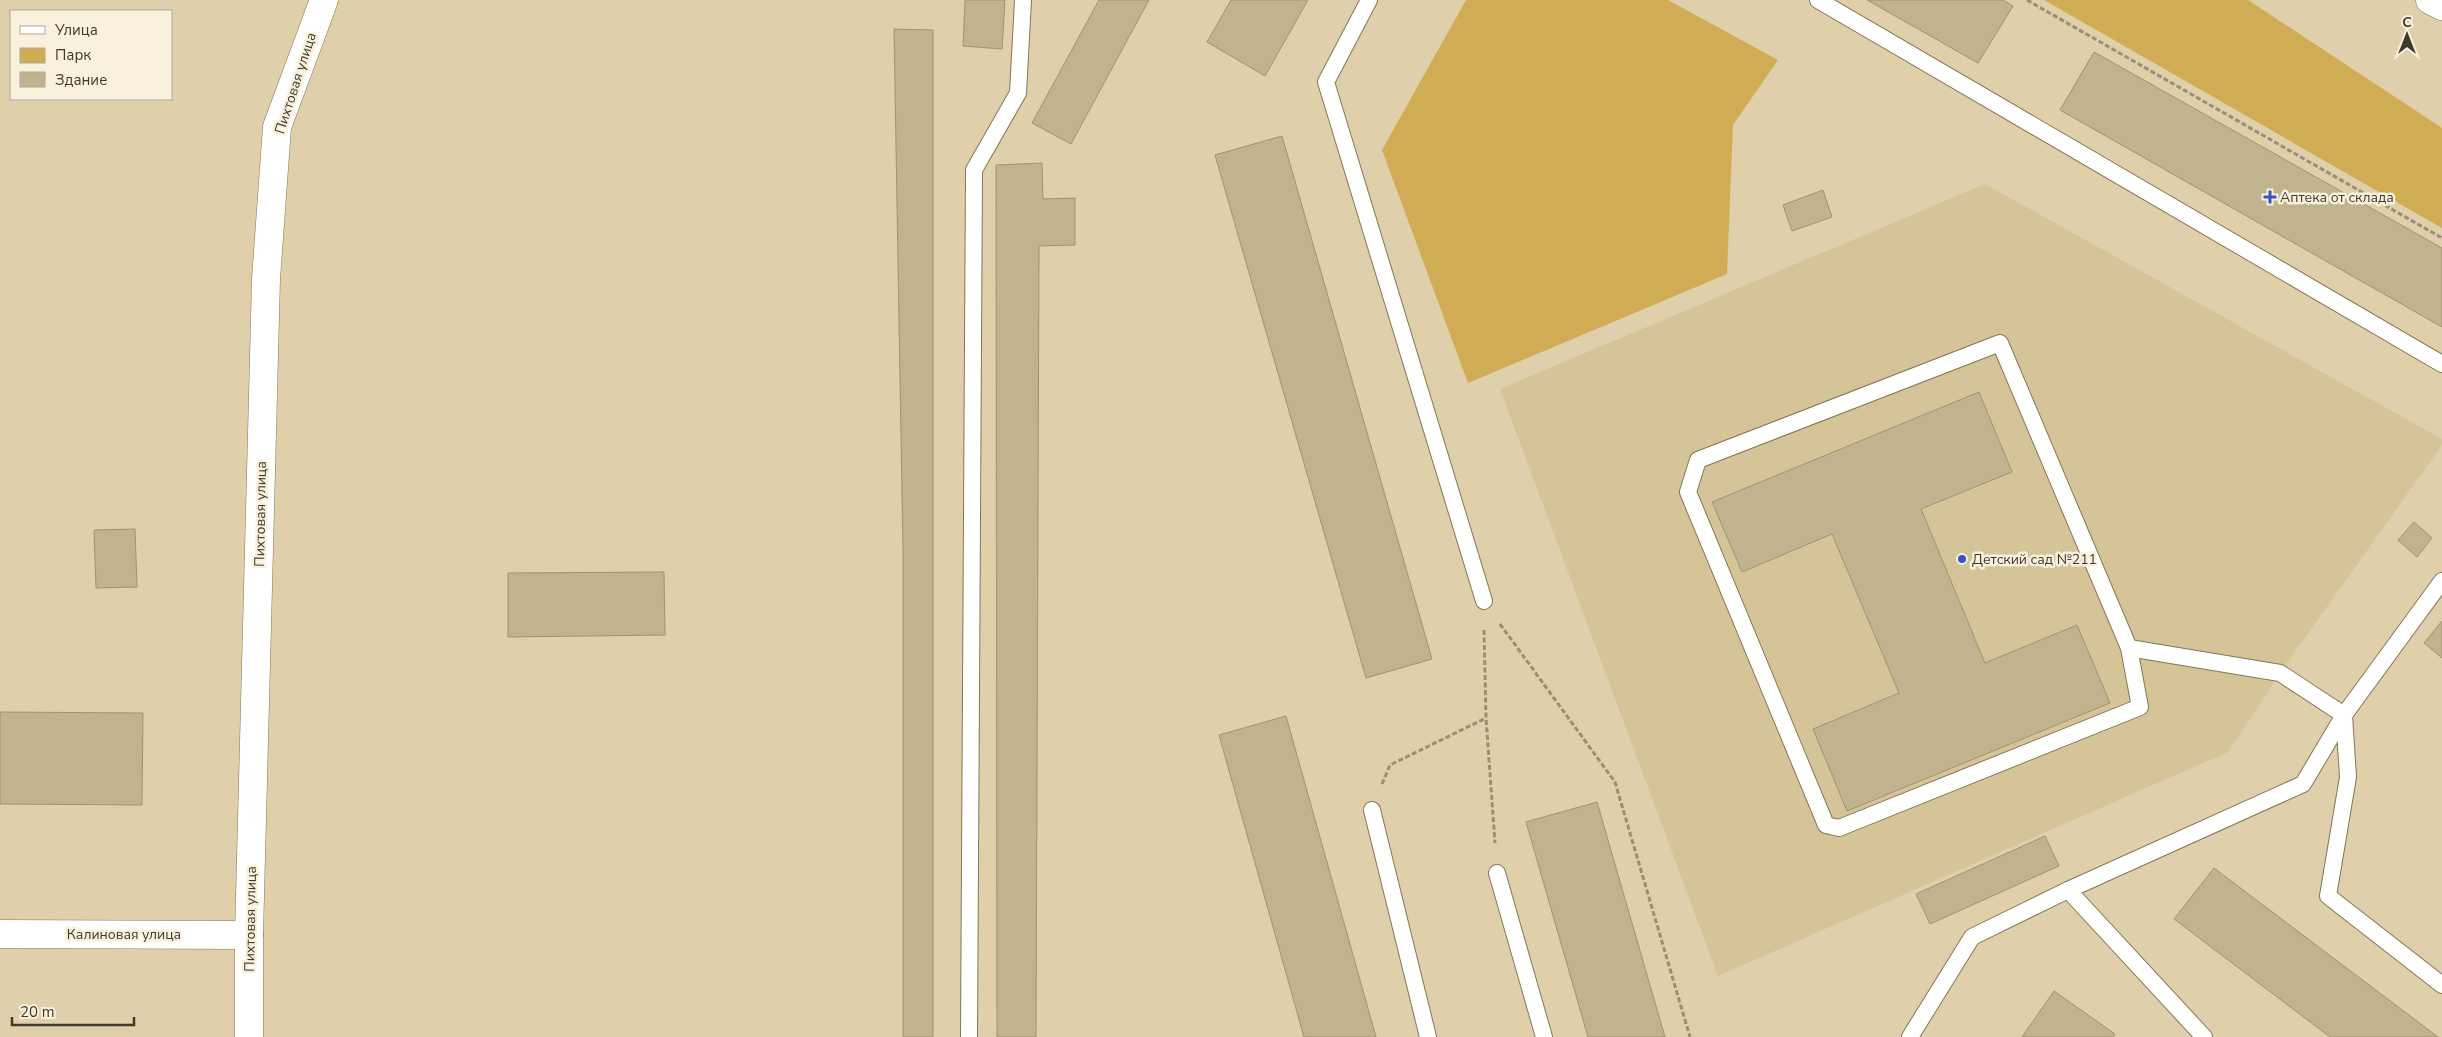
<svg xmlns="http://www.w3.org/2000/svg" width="2442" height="1037" font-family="'Nunito Sans',sans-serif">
<rect width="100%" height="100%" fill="#dfcfaa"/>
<!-- built -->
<path fill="#d6c499" d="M 1985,184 L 2442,439 L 2442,445 L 2280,673 L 2228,752 L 1718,976 L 1500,389 Z"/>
<!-- green -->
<g fill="#d0ad55">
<path d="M 1466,0 L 1668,0 L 1778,60 L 1733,125 L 1727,274 L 1468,383 L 1382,150 Z"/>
<path d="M 2044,0 L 2248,0 L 2442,128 L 2442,228 Z"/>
</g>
<!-- building -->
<g fill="#c2b38f" stroke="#a19370">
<path d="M 965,0 L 1005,0 L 1002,49 L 963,46 Z"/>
<path d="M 1099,0 L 1149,0 L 1071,144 L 1032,123 Z"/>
<path d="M 1231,0 L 1308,0 L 1265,76 L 1207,42 Z"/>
<path d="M 1867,0 L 2003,0 L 2013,6 L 1978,63 Z"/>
<path d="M 894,29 L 933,30 L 933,1037 L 903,1037 L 903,551 Z"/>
<path d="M 2094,52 L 2442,248 L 2442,327 L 2060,110 Z"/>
<path d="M 1282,136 L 1432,659 L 1366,678 L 1215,155 Z"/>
<path d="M 1042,163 L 1043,199 L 1075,198 L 1075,245 L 1039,246 L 1036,1037 L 997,1037 L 996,165 Z"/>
<path d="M 1823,190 L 1832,217 L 1792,231 L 1783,205 Z"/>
<path d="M 1979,392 L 2012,472 L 1921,509 L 1985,663 L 2077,625 L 2110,703 L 1847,811 L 1813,729 L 1899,693 L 1832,534 L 1742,572 L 1712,502 Z"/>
<path d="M 2414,522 L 2432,538 L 2417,557 L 2398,540 Z"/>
<path d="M 135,529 L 137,587 L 96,588 L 94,530 Z"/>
<path d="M 664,572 L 665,635 L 508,637 L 508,573 Z"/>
<path d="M 2442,621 L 2442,658 L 2424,643 Z"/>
<path d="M 0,712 L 143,713 L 142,805 L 0,804 Z"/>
<path d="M 1286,716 L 1376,1037 L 1304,1037 L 1219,735 Z"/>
<path d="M 1597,802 L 1665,1037 L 1588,1037 L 1526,822 Z"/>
<path d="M 2045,836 L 2059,866 L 1930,924 L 1916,894 Z"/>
<path d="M 2214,868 L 2438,1037 L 2330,1037 L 2174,919 Z"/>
<path d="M 2054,991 L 2115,1034 L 2113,1037 L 2022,1037 Z"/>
</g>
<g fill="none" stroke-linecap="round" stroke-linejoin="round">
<defs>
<g id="lane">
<path d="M 1369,0 L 1326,82 L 1484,601"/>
<path d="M 1818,0 L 2442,364"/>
<path d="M 2129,648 L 2140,707 L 1839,828 L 1826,825 L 1688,492 L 1698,460 L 2000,343 L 2129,648 L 2280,673 L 2344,715 L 2348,777 L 2328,896 L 2442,985"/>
<path d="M 1372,810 L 1428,1037"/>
<path d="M 1497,873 L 1544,1037"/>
<path d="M 2068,890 L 2204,1037"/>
<path d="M 969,1037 L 974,170 L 1018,93 L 1023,0"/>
<path d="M 1910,1037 L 1972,937 L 2068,890 L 2303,784 L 2344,715 L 2442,581"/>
</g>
<g id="street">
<path d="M 0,934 L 249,935"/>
<path d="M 249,1037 L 249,935 L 266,279 L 277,127 L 324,0"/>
</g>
<path id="secondary" d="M 2430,0 L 2442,6"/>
</defs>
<!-- lane casing -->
<use href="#lane" stroke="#857755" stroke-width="18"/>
<!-- street casing -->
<use href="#street" stroke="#857755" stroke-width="29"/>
<!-- secondary casing -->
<use href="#secondary" stroke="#857755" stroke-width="29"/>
<!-- path -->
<g stroke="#9b8f73" stroke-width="3" stroke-dasharray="5 2.5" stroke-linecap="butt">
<path d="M 2027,0 L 2442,238"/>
<path d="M 1500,624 L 1615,782 L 1690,1037"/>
<path d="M 1484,630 L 1486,718 L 1495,843"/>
<path d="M 1382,784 L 1390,765 L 1486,718"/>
</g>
<!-- lane -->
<use href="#lane" stroke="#fff" stroke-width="16"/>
<!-- street -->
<use href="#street" stroke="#fff" stroke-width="28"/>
<!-- secondary -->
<use href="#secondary" stroke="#fff" stroke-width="28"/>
</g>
<!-- markers -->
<g fill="#3553c4" stroke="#f9f1de" stroke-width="2">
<path d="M2267.5 189.5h5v5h5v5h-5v5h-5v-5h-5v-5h5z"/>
<circle cx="1962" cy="559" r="5"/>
</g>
<g text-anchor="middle" stroke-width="5" stroke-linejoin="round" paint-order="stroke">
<!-- street labels -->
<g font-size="14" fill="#403a2b" stroke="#f9f1de">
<text transform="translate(295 83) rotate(-72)" y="5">Пихтовая улица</text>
<text transform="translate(260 514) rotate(-89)" y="5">Пихтовая улица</text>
<text transform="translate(250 919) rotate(-89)" y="5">Пихтовая улица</text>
<text x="124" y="939">Калиновая улица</text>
</g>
<!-- poi labels -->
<g font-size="14" fill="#403a2b" stroke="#f9f1de" text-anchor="start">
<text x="2280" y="202">Аптека от склада</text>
<text x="1972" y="564">Детский сад №211</text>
</g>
</g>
<!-- legend -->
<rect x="10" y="10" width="162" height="90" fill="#f9f1de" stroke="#afa896"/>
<rect x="20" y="26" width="25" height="8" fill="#ffffff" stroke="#afa896"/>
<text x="55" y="35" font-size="15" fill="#403a2b">Улица</text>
<rect x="20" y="48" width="25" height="15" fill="#d0ad55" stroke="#afa896"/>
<text x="55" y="60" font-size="15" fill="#403a2b">Парк</text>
<rect x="20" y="72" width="25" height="15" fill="#c2b38f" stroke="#afa896"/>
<text x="55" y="85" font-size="15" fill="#403a2b">Здание</text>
<!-- north arrow -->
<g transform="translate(2407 35)" stroke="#f9f1de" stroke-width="4" paint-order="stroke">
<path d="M0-4L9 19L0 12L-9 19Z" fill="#403a2b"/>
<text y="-8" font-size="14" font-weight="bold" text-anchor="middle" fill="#403a2b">С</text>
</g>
<!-- scale -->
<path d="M12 1017v8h122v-8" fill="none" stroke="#403a2b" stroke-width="2.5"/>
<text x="20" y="1017" font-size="15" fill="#403a2b" stroke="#f9f1de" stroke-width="4" paint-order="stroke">20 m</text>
</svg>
